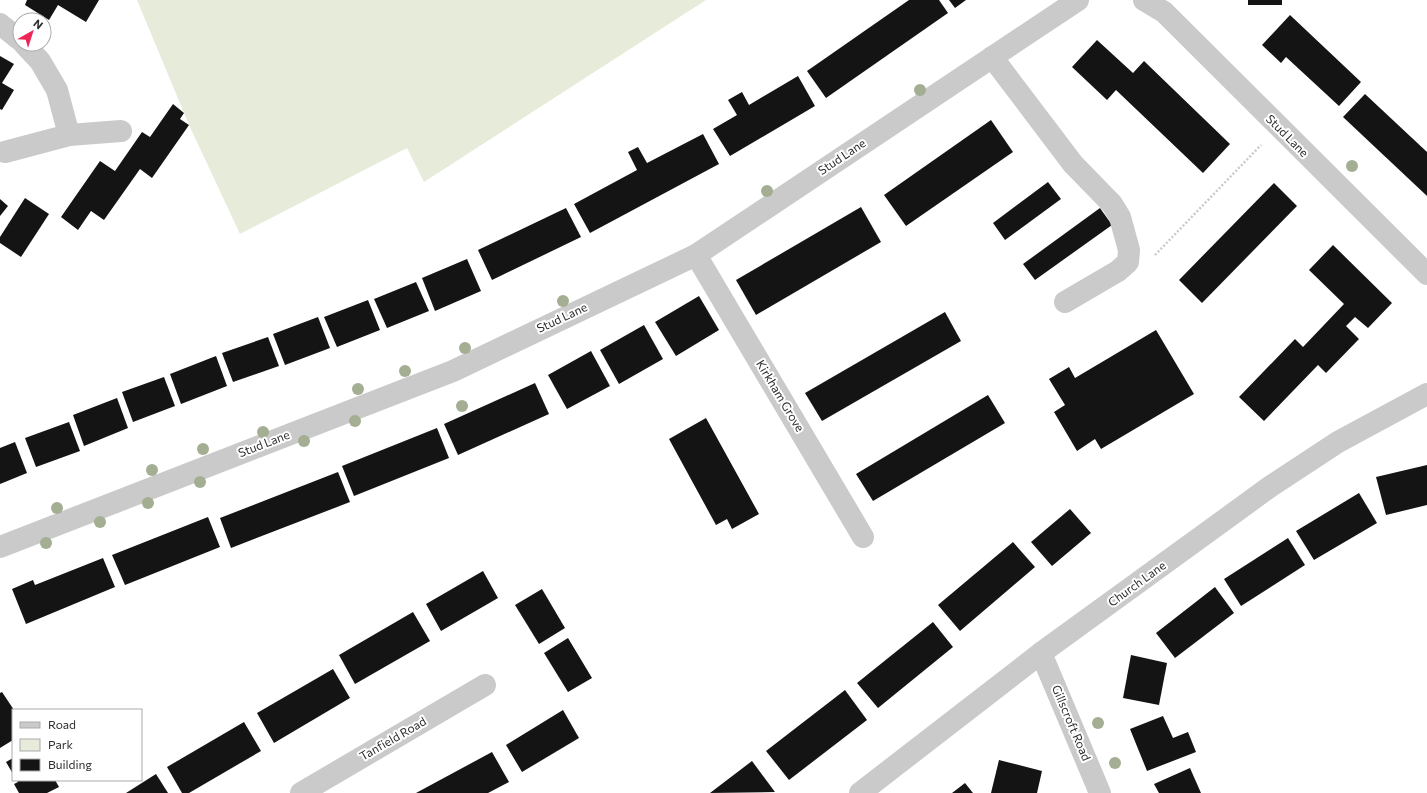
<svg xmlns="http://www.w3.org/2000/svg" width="1427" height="793" font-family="Commissioner,sans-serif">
<rect width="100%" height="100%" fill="#fff"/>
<!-- green -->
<path fill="#e7ecda" d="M 137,0 L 706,0 L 424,182 L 407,148 L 240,234 L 189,125 Z"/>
<!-- building -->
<g fill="#141414">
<path d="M 27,0 L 99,0 L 86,22 L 58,5 L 49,20 L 25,5 Z"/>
<path d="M 909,0 L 939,0 L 948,13 L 826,98 L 807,71 Z"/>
<path d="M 949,0 L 966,0 L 955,8 Z"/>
<rect x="1248" y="0" width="34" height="5"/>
<path d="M 1290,15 L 1361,82 L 1339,106 L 1286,57 L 1281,63 L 1262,45 Z"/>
<path d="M 1097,40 L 1133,73 L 1144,61 L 1230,144 L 1203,173 L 1116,90 L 1107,100 L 1072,67 Z"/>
<path d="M 0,56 L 14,64 L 2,83 L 14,90 L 2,110 L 0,109 Z"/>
<path d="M 798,76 L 815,106 L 730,156 L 713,129 L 737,115 L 728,100 L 742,92 L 749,105 Z"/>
<path d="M 1365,94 L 1427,152 L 1427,196 L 1343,117 Z"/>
<path d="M 173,104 L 184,113 L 180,119 L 189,125 L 152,178 L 140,169 L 104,220 L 91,211 L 78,230 L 61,217 L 100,161 L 115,171 L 142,132 L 150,137 Z"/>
<path d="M 991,120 L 1013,152 L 906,226 L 884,195 Z"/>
<path d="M 703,134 L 719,164 L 590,233 L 574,204 L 637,170 L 628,152 L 638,147 L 647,163 Z"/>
<path d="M 1048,182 L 1061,199 L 1005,240 L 993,223 Z"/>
<path d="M 1274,183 L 1297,206 L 1202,303 L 1179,280 Z"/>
<path d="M 25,198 L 49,214 L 21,257 L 0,243 L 0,237 Z"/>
<path d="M 0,199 L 8,206 L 0,216 Z"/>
<path d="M 861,207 L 881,242 L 756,315 L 736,280 Z"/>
<path d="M 566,208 L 581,237 L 492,280 L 478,250 Z"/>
<path d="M 1100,208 L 1112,225 L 1035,280 L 1023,264 Z"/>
<path d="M 1333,245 L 1392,303 L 1368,328 L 1355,317 L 1346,326 L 1359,339 L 1326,373 L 1318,365 L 1264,421 L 1239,397 L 1295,339 L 1303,347 L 1344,304 L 1309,270 Z"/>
<path d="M 467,259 L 481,291 L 435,311 L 422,278 Z"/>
<path d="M 416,282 L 429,311 L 387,328 L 374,299 Z"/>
<path d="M 699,296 L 719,330 L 676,356 L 655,322 Z"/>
<path d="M 368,300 L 380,330 L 337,347 L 324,317 Z"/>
<path d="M 945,312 L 961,341 L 822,421 L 805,393 Z"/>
<path d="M 318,317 L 330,348 L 285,365 L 273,334 Z"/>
<path d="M 644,325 L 663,359 L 619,384 L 600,350 Z"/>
<path d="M 1156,330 L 1194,394 L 1101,449 L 1095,439 L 1077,451 L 1054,412 L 1065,405 L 1049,379 L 1069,367 L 1075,378 Z"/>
<path d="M 268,337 L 279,366 L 233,382 L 222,353 Z"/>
<path d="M 591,351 L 610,386 L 567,409 L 548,375 Z"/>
<path d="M 216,356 L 227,386 L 181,404 L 170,374 Z"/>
<path d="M 164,377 L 175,406 L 133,422 L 122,392 Z"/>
<path d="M 535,383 L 549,414 L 458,455 L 444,424 Z"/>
<path d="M 988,395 L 1005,423 L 873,501 L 856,474 Z"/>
<path d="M 117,398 L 128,428 L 84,446 L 73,415 Z"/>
<path d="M 706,418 L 759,514 L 732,529 L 727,519 L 716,525 L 669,439 Z"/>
<path d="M 69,422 L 80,451 L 36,467 L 25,438 Z"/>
<path d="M 437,428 L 449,458 L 354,496 L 342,466 Z"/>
<path d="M 15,442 L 27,473 L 0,484 L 0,448 Z"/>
<path d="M 1427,465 L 1427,505 L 1386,515 L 1376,477 Z"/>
<path d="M 338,472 L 350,502 L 231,548 L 220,518 Z"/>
<path d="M 1359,493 L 1377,523 L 1314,560 L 1296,531 Z"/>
<path d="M 1070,509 L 1091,533 L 1052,566 L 1031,542 Z"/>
<path d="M 208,517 L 220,547 L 125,585 L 112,555 Z"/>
<path d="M 1288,538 L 1305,565 L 1241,606 L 1224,579 Z"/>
<path d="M 1013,542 L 1035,567 L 960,631 L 938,605 Z"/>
<path d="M 103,558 L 115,587 L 26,624 L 12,589 L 33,580 L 35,585 Z"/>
<path d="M 483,571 L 498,598 L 441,631 L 426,604 Z"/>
<path d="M 1215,587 L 1234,613 L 1175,658 L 1156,633 Z"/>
<path d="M 542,589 L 565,628 L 539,644 L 515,605 Z"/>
<path d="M 413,612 L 430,641 L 355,684 L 339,655 Z"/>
<path d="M 933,622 L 953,647 L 878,708 L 857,683 Z"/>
<path d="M 568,638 L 592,678 L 568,692 L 544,653 Z"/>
<path d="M 1131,655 L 1167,663 L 1159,705 L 1123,698 Z"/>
<path d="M 333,669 L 350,698 L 274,743 L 257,713 Z"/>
<path d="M 845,690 L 867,720 L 789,780 L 766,751 Z"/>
<path d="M 2,692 L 14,710 L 13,740 L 0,748 L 0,693 Z"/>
<path d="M 563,710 L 579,738 L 522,772 L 506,745 Z"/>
<path d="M 1163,716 L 1173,738 L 1188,732 L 1196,752 L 1147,771 L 1130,729 Z"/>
<path d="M 244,722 L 261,751 L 189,793 L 182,793 L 167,767 Z"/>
<path d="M 492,752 L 509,782 L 488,793 L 416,793 Z"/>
<path d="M 13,758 L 13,774 L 6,762 Z"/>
<path d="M 999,760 L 1042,771 L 1037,793 L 991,793 Z"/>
<path d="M 752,761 L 775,792 L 710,793 Z"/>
<path d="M 1190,768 L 1201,793 L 1159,793 L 1154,784 Z"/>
<path d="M 156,774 L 168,793 L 126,793 Z"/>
<path d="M 17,780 L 55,780 L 59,787 L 47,793 L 19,793 L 14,784 L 18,782 Z"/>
<path d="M 965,783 L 973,793 L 952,793 Z"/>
</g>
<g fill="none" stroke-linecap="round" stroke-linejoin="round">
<!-- path -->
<path stroke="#cacaca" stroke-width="2.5" stroke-dasharray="2 2" stroke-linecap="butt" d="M 1155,255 L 1261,145"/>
<!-- minor -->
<g stroke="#cacaca" stroke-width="22">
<path d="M 1144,0 L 1164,12 L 1427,274"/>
<path d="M 0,24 L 20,40"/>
<path d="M 992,57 L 1073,164 L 1112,204 L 1120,217 L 1129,250 L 1128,262 L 1118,271 L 1065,302"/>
<path d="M 69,135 L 121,131"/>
<path d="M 5,152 L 69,135 L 57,90 L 40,61 L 24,44"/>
<path d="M 696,255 L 863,537"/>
<path d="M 0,547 L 453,371 L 696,255 L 1078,0"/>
<path d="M 1041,653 L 1100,793"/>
<path d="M 301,793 L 485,685"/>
<path d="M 860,793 L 1041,653 L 1271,486 L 1338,442 L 1427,394"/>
</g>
</g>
<!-- trees -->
<g fill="#a4ae92">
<circle cx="920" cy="90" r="6"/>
<circle cx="1352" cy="166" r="6"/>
<circle cx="767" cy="191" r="6"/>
<circle cx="563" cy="301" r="6"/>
<circle cx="465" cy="348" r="6"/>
<circle cx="405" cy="371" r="6"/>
<circle cx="358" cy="389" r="6"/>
<circle cx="462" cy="406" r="6"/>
<circle cx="355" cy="421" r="6"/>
<circle cx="263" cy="432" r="6"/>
<circle cx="304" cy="441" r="6"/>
<circle cx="203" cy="449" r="6"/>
<circle cx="152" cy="470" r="6"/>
<circle cx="200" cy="482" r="6"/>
<circle cx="148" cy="503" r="6"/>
<circle cx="57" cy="508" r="6"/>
<circle cx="100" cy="522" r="6"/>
<circle cx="46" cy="543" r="6"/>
<circle cx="1098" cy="723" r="6"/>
<circle cx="1115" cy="763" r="6"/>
</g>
<g text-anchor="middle" stroke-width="4" stroke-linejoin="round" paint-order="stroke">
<!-- street labels -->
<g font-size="12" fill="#2d2d2d" stroke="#fff">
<text transform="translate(1287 136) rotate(45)" y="4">Stud Lane</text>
<text transform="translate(842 157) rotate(-34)" y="4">Stud Lane</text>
<text transform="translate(562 318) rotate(-25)" y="4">Stud Lane</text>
<text transform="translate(780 396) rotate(59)" y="4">Kirkham Grove</text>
<text transform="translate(264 444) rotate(-21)" y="4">Stud Lane</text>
<text transform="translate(1137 584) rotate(-36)" y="4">Church Lane</text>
<text transform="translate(1071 723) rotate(67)" y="4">Gillscroft Road</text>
<text transform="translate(393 739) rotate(-30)" y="4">Tanfield Road</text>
</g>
</g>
<!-- legend -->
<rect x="12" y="709" width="130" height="72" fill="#ffffff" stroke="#ababab"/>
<rect x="20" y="722" width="20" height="6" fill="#cacaca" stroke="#ababab"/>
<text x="48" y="729" font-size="12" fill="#2d2d2d">Road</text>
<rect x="20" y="739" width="20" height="12" fill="#e7ecda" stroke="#ababab"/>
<text x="48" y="749" font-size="12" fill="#2d2d2d">Park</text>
<rect x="20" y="759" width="20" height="12" fill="#141414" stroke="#ababab"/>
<text x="48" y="769" font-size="12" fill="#2d2d2d">Building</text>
<!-- north arrow -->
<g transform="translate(32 32) rotate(39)"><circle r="19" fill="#ffffff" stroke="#ababab"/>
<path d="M0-3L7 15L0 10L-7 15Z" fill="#ee2657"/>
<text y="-6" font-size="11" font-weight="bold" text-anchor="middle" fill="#2d2d2d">N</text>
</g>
</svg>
